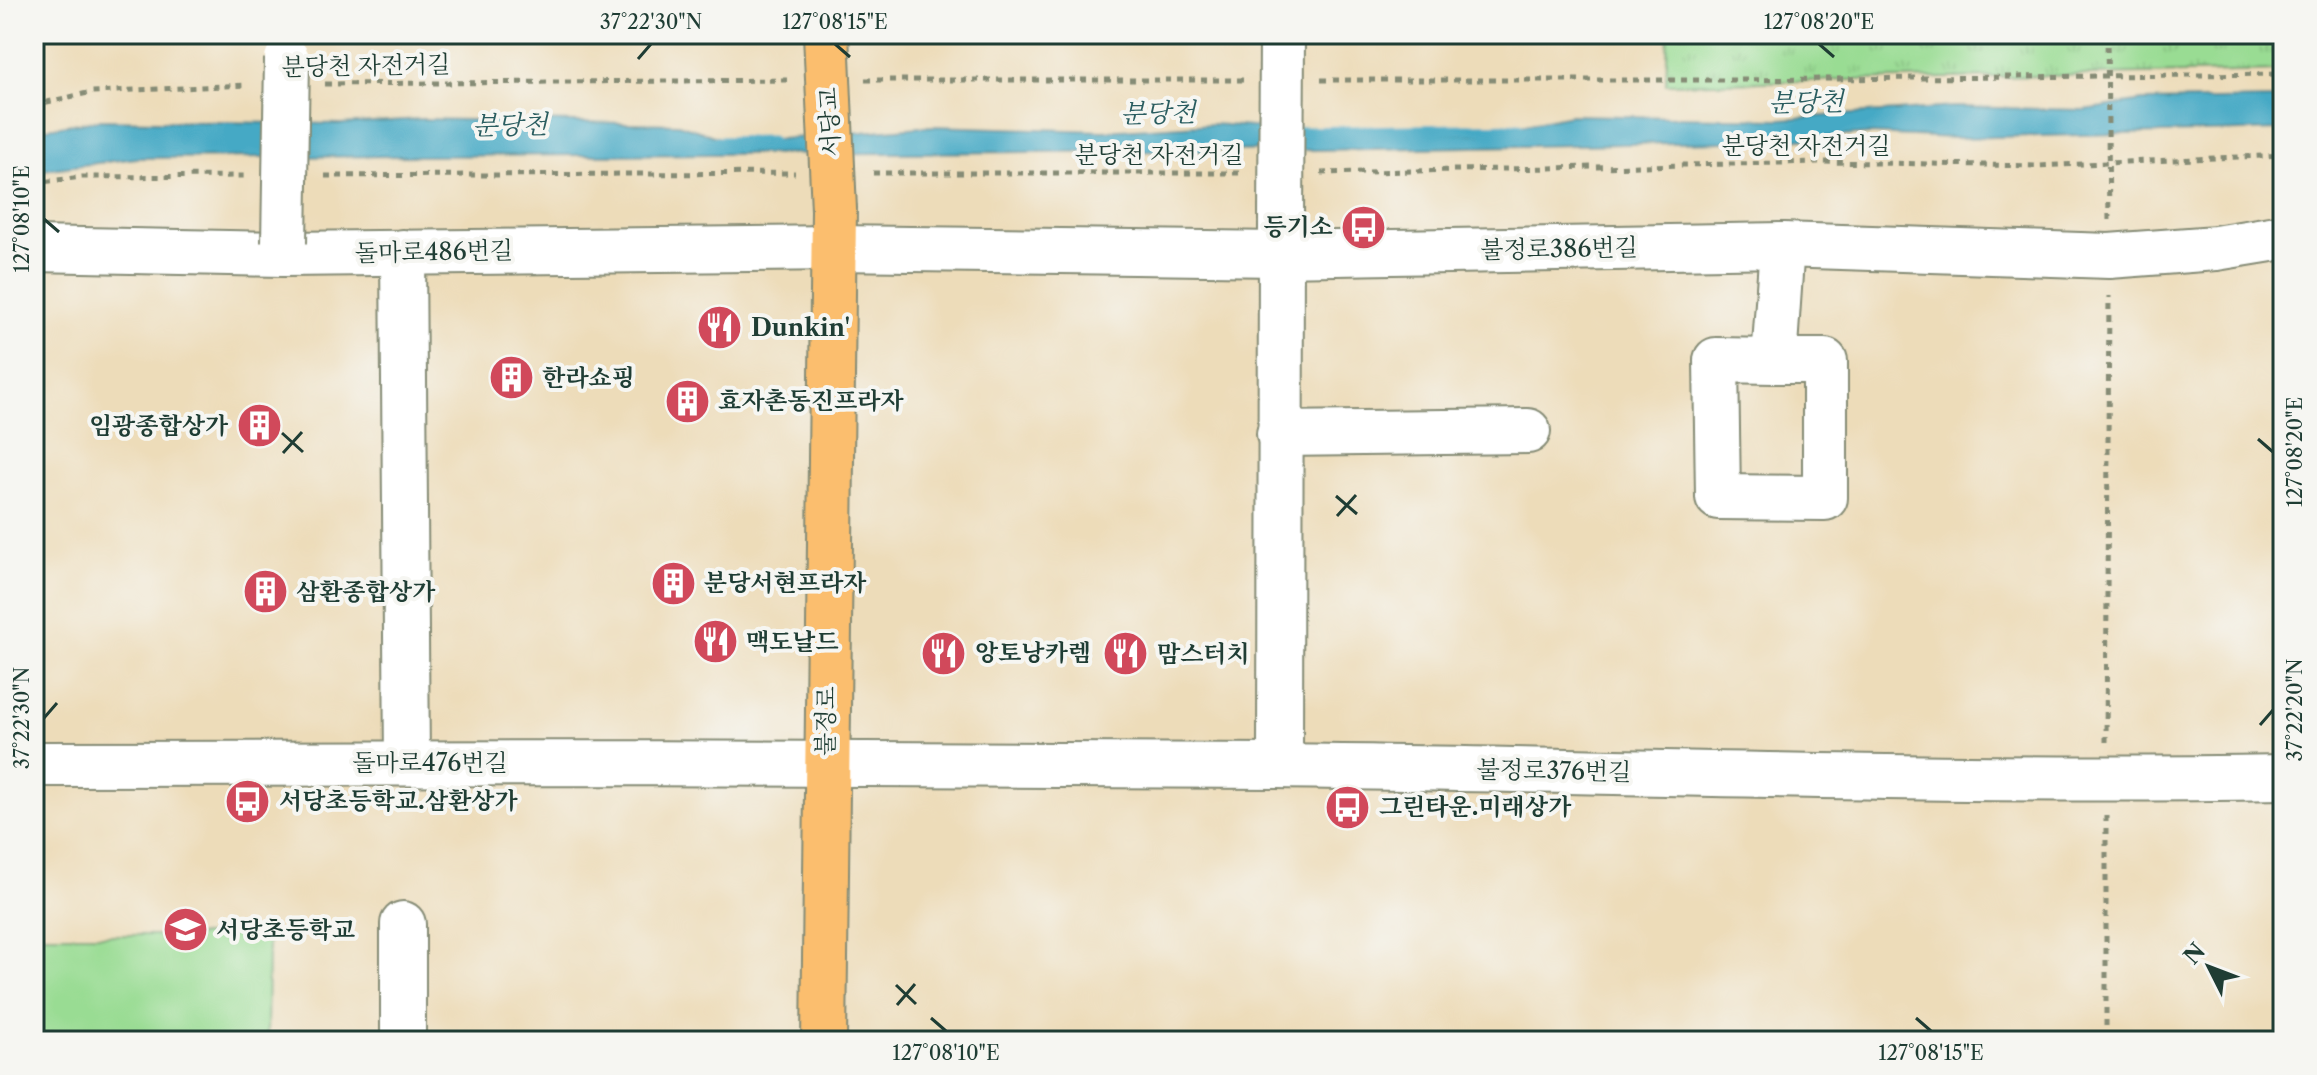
<svg xmlns="http://www.w3.org/2000/svg" width="2317" height="1075" font-family="'Libre Caslon Text','Noto Serif KR',serif">
<defs>
<pattern id="park-tufts" width="24" height="20" patternUnits="userSpaceOnUse" patternTransform="scale(2)"><rect width="24" height="20" fill="#99dc93"/><path d="M3 7l-1-3M5 7V3M7 7l1-3M15 17l-1-3M17 17v-4M19 17l1-3" fill="none" stroke="#83be7f"/></pattern>
</defs>
<rect width="100%" height="100%" fill="#f6f6f2"/>
<filter id="ink" filterUnits="userSpaceOnUse"><feTurbulence type="fractalNoise" baseFrequency=".0125" numOctaves="2"/><feDisplacementMap in="SourceGraphic" scale="16" xChannelSelector="R" yChannelSelector="G"/><feConvolveMatrix kernelMatrix="1 2 1 2 8 2 1 2 1" color-interpolation-filters="sRGB"/></filter>
<filter id="wash" filterUnits="userSpaceOnUse"><feTurbulence type="fractalNoise" baseFrequency=".006" numOctaves="4" result="noise"/><feDisplacementMap in="SourceGraphic" scale="32" xChannelSelector="R" yChannelSelector="G"/><feGaussianBlur stdDeviation="1.8" result="paint"/><feColorMatrix in="noise" values="0 0 0 0 0 0 0 0 0 0 0 0 0 0 0 0 0 1.4 0 .05"/><feComposite in="paint" operator="in"/></filter>
<g filter="url(#wash)">
<rect width="100%" height="100%" fill="#eddcb9"/>
<!-- park -->
<path fill="url(#park-tufts)" stroke="#5c8c64" stroke-width="2" d="M 1668,34 L 2283,34 L 2283,71 L 1666,84 Z"/>
<!-- pitch -->
<path fill="#99dc93" stroke="#5c8c64" stroke-width="2" d="M 34,935 L 268,935 L 267,1041 L 34,1041 Z"/>
<!-- water -->
<path fill="#45a9c5" stroke="#32737c" stroke-width="2" d="M 2283,99 L 2283,130 L 1954,138 L 1870,134 L 1773,141 L 1320,150 L 137,158 L 34,171 L 34,130 L 99,120 L 341,124 L 421,119 L 678,124 L 735,143 L 932,126 L 1103,131 L 1214,124 L 1325,133 L 1477,134 L 1570,115 L 1780,119 L 1954,107 L 2084,110 L 2143,101 Z"/>
<g fill="none" stroke-linecap="round" stroke-linejoin="round">
<!-- stream -->
<g stroke="#45a9c5" stroke-width="11">
<path d="M 1300,132 L 1519,128"/>
<path d="M 716,142 L 771,141"/>
</g>
</g>
</g>
<g filter="url(#ink)">
<g fill="none" stroke-linecap="round" stroke-linejoin="round">
<defs>
<g id="minor">
<path d="M 34,249 L 283,254 L 834,248 L 1279,254 L 1782,245 L 2109,256 L 2216,248 L 2283,237"/>
<path d="M 403,252 L 407,763"/>
<path d="M 1774,361 L 1825,361 L 1825,498 L 1718,497 L 1716,360 L 1774,361 L 1782,245"/>
<path d="M 1279,434 L 1528,431"/>
<path d="M 34,764 C 448,763 863,762 1277,766 C 1613,770 1948,783 2283,777"/>
<path d="M 1280,766 L 1281,224"/>
<path d="M 403,924 L 403,1041"/>
</g>
<path id="major" d="M 824,1041 L 834,210"/>
</defs>
<!-- minor casing -->
<use href="#minor" stroke="#868c76" stroke-width="48"/>
<!-- major casing -->
<use href="#major" stroke="#868c76" stroke-width="48"/>
<!-- path -->
<g stroke="#868c76" stroke-width="5" stroke-dasharray="6 6" stroke-linecap="butt">
<path d="M 865,80 L 1243,80"/>
<path d="M 1321,80 L 1738,80 L 2283,74"/>
<path d="M 325,84 L 791,80"/>
<path d="M 34,105 L 92,92 L 247,85"/>
<path d="M 873,173 L 1243,173"/>
<path d="M 1321,173 L 1823,162 L 2038,166 L 2283,155"/>
<path d="M 325,176 L 795,173"/>
<path d="M 34,183 L 82,177 L 247,176"/>
<path d="M 2106,742 L 2109,296"/>
<path d="M 2106,816 L 2106,1041"/>
</g>
<!-- minor -->
<use href="#minor" stroke="#fff" stroke-width="44"/>
<!-- major -->
<use href="#major" stroke="#fbbe6e" stroke-width="44"/>
<defs>
<g id="minor-bridge">
<path d="M 1281,222 L 1282,34"/>
<path d="M 284,243 L 287,59"/>
</g>
<path id="major-bridge" d="M 826,34 L 834,210"/>
</defs>
<!-- minor-bridge casing -->
<use href="#minor-bridge" stroke="#868c76" stroke-width="48" stroke-linecap="butt"/>
<!-- major-bridge casing -->
<use href="#major-bridge" stroke="#868c76" stroke-width="48" stroke-linecap="butt"/>
<!-- path-bridge -->
<path stroke="#868c76" stroke-width="5" stroke-dasharray="6 6" stroke-linecap="butt" d="M 2107,34 L 2109,223"/>
<!-- minor-bridge -->
<use href="#minor-bridge" stroke="#fff" stroke-width="44"/>
<!-- major-bridge -->
<use href="#major-bridge" stroke="#fbbe6e" stroke-width="44"/>
</g>
</g>
<!-- ticks -->
<path fill="none" stroke="#1f3d34" stroke-width="3" d="M 835,44 L 850,57M 1819,44 L 1834,57M 638,59 L 651,44M 44,219 L 59,232M 282,433 L 303,452M 2258,439 L 2273,452M 283,453 L 302,432M 1336,496 L 1357,514M 1337,516 L 1356,495M 44,718 L 57,703M 2260,725 L 2273,710M 896,985 L 916,1004M 897,1005 L 915,984M 931,1018 L 946,1031M 1916,1018 L 1931,1031"/>
<!-- icons -->
<defs>
<symbol id="bus-disc" viewBox="-11 -11 22 22"><circle r="9.5" fill="#d1495b" stroke="#f6f6f2"/><path d="M-5-6H5V4H4V6H2V4H-2V6H-4V4H-5ZM-3.5-4V0h7V-4ZM-3.5 1.2v1.5H-2V1.2ZM2 1.2v1.5H3.5V1.2Z" fill="#fff"/></symbol>
<symbol id="restaurant-disc" viewBox="-11 -11 22 22"><circle r="9.5" fill="#d1495b" stroke="#f6f6f2"/><path d="M-5-6h1v4h1v-4h1v4h1v-4h1v5L-1.5 .5V6h-2V.5L-5-1ZM5-6V6H3V1.5H1.5Q1.5-4 5-6Z" fill="#fff"/></symbol>
<symbol id="building-disc" viewBox="-11 -11 22 22"><circle r="9.5" fill="#d1495b" stroke="#f6f6f2"/><path d="M-4-6H4V6H1V3H-1V6H-4ZM-2.5-4.3h1.7v1.8h-1.7ZM.8-4.3h1.7v1.8H.8ZM-2.5-1h1.7V.8h-1.7ZM.8-1h1.7V.8H.8Z" fill="#fff"/></symbol>
<symbol id="school-disc" viewBox="-11 -11 22 22"><circle r="9.5" fill="#d1495b" stroke="#f6f6f2"/><path d="M0-5L7-2L0 1L-7-2ZM-4 1L0 2.5L4 1V4Q0 6-4 4Z" fill="#fff"/></symbol>
</defs>
<g fill-rule="evenodd">
<use href="#bus-disc" x="1338" y="202" width="51" height="51"/>
<use href="#restaurant-disc" x="694" y="302" width="51" height="51"/>
<use href="#building-disc" x="486" y="352" width="51" height="51"/>
<use href="#building-disc" x="662" y="376" width="51" height="51"/>
<use href="#building-disc" x="234" y="400" width="51" height="51"/>
<use href="#building-disc" x="648" y="558" width="51" height="51"/>
<use href="#building-disc" x="240" y="566" width="51" height="51"/>
<use href="#restaurant-disc" x="690" y="616" width="51" height="51"/>
<use href="#restaurant-disc" x="918" y="628" width="51" height="51"/>
<use href="#restaurant-disc" x="1100" y="628" width="51" height="51"/>
<use href="#bus-disc" x="222" y="776" width="51" height="51"/>
<use href="#bus-disc" x="1322" y="782" width="51" height="51"/>
<use href="#school-disc" x="160" y="904" width="51" height="51"/>
</g>
<g text-anchor="middle" stroke-width="8" stroke-linejoin="round" paint-order="stroke">
<!-- street labels -->
<g font-size="24" fill="#1f3d34" stroke="#f6f6f2">
<text transform="translate(366 66) rotate(-1)" y="8">분당천 자전거길</text>
<text transform="translate(830 122) rotate(-93)" y="8">서당교</text>
<text x="1806" y="154">분당천 자전거길</text>
<text x="1159" y="163">분당천 자전거길</text>
<text transform="translate(1559 249) rotate(-1)" y="8">불정로386번길</text>
<text transform="translate(434 252) rotate(-1)" y="8">돌마로486번길</text>
<text transform="translate(826 721) rotate(-89)" y="8">불정로</text>
<text x="430" y="771">돌마로476번길</text>
<text transform="translate(1554 771) rotate(1)" y="8">불정로376번길</text>
</g>
<!-- poi labels -->
<g font-size="24" font-weight="bold" fill="#1f3d34" stroke="#f6f6f2" text-anchor="start">
<text x="1333" y="235" text-anchor="end">등기소</text>
<text x="751" y="336">Dunkin'</text>
<text x="542" y="386">한라쇼핑</text>
<text x="718" y="409">효자촌동진프라자</text>
<text x="228" y="434" text-anchor="end">임광종합상가</text>
<text x="704" y="591">분당서현프라자</text>
<text x="296" y="600">삼환종합상가</text>
<text x="746" y="650">맥도날드</text>
<text x="975" y="661">앙토낭카렘</text>
<text x="1157" y="662">맘스터치</text>
<text x="279" y="809">서당초등학교.삼환상가</text>
<text x="1379" y="815">그린타운.미래상가</text>
<text x="216" y="938">서당초등학교</text>
</g>
<!-- water labels -->
<g font-size="26" font-style="italic" fill="#2a5d60" stroke="#f6f6f2">
<text transform="translate(1806 102) rotate(-1)" y="9">분당천</text>
<text transform="translate(1158 113) rotate(-1)" y="9">분당천</text>
<text transform="translate(510 125) rotate(-1)" y="9">분당천</text>
</g>
</g>
<!-- margin -->
<rect width="2317" height="1075" fill="none" stroke="#f6f6f2" stroke-width="88"/>
<!-- north arrow -->
<g transform="translate(2209 967) rotate(312)" stroke="#f6f6f2" stroke-width="6" paint-order="stroke">
<path d="M0-6L14 30L0 20L-14 30Z" fill="#1f3d34"/>
<text y="-12" font-size="22" font-weight="bold" text-anchor="middle" fill="#1f3d34">N</text>
</g>
<rect x="44" y="44" width="2229" height="987" fill="none" stroke="#1f3d34" stroke-width="3"/>
<g font-size="20" text-anchor="middle" fill="#1f3d34">
<text x="651" y="29">37°22'30"N</text>
<text x="835" y="29">127°08'15"E</text>
<text x="1819" y="29">127°08'20"E</text>
<text transform="translate(22 219) rotate(-90)" y="7">127°08'10"E</text>
<text transform="translate(2295 452) rotate(-90)" y="7">127°08'20"E</text>
<text transform="translate(2295 710) rotate(-90)" y="7">37°22'20"N</text>
<text transform="translate(22 718) rotate(-90)" y="7">37°22'30"N</text>
<text x="946" y="1060">127°08'10"E</text>
<text x="1931" y="1060">127°08'15"E</text>
</g>
</svg>
